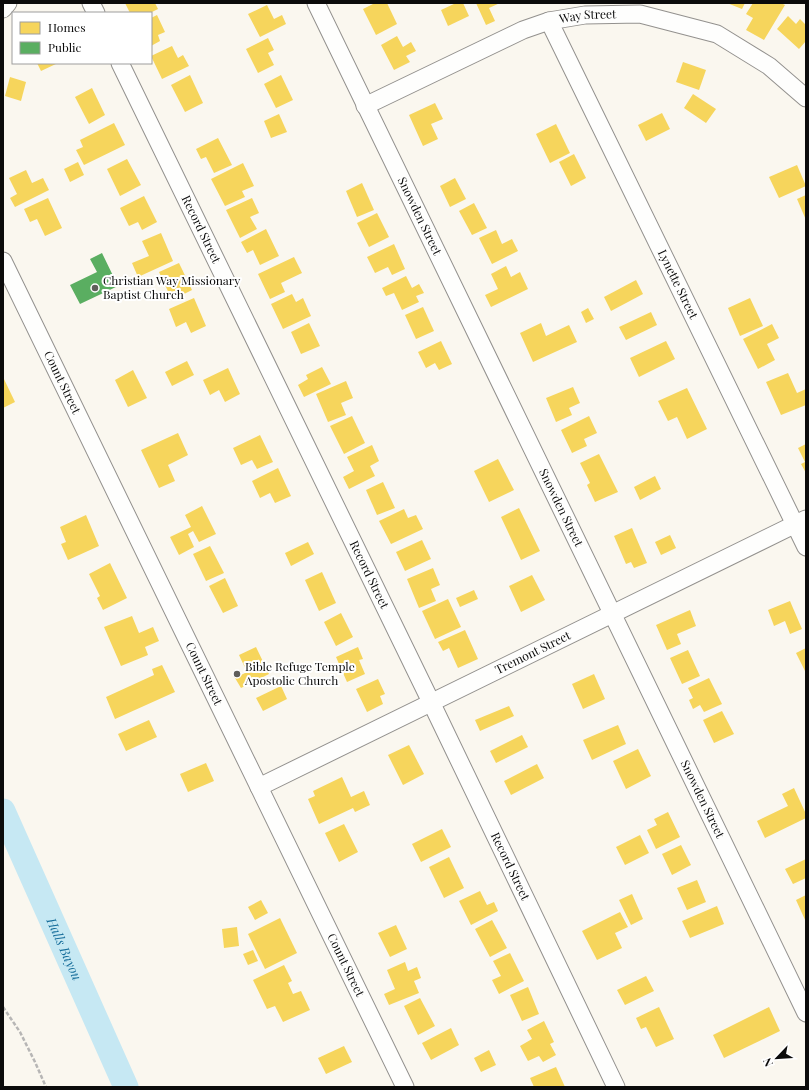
<svg xmlns="http://www.w3.org/2000/svg" width="809" height="1090" font-family="'Playfair Display',serif">
<rect width="100%" height="100%" fill="#faf7ef"/>
<!-- homes -->
<g fill="#f6d55c">
<path d="M 125,3 L 155,3 L 158,9 L 150,13 L 130,13 Z"/>
<path d="M 375,3 L 387,3 L 397,24 L 376,35 L 363,9 Z"/>
<path d="M 456,3 L 463,3 L 469,16 L 448,26 L 441,10 Z"/>
<path d="M 476,3 L 500,3 L 489,8 L 495,21 L 486,25 Z"/>
<path d="M 727,3 L 745,3 L 742,9 Z"/>
<path d="M 753,3 L 781,3 L 785,5 L 764,40 L 746,30 L 753,18 L 746,14 Z"/>
<path d="M 267,5 L 274,19 L 282,15 L 286,24 L 260,37 L 248,14 Z"/>
<path d="M 157,15 L 165,32 L 158,35 L 160,41 L 151,46 L 151,18 Z"/>
<path d="M 788,16 L 796,24 L 800,19 L 806,25 L 806,41 L 799,49 L 777,29 Z"/>
<path d="M 397,36 L 403,47 L 411,42 L 416,51 L 406,56 L 410,62 L 394,70 L 381,45 Z"/>
<path d="M 268,38 L 274,50 L 268,53 L 274,65 L 258,73 L 246,49 Z"/>
<path d="M 172,46 L 178,58 L 183,55 L 189,66 L 162,79 L 151,56 Z"/>
<path d="M 683,62 L 706,70 L 699,90 L 676,82 Z"/>
<path d="M 37,63 L 58,63 L 41,71 Z"/>
<path d="M 190,75 L 203,103 L 185,112 L 171,85 Z"/>
<path d="M 281,75 L 293,100 L 276,108 L 264,84 Z"/>
<path d="M 10,77 L 26,82 L 21,101 L 5,96 Z"/>
<path d="M 92,88 L 105,115 L 89,124 L 75,97 Z"/>
<path d="M 693,94 L 716,109 L 706,123 L 684,108 Z"/>
<path d="M 435,103 L 443,119 L 431,124 L 438,139 L 423,146 L 409,115 Z"/>
<path d="M 662,113 L 670,129 L 646,141 L 638,125 Z"/>
<path d="M 279,114 L 287,132 L 271,138 L 264,121 Z"/>
<path d="M 114,123 L 125,145 L 84,165 L 76,150 L 83,147 L 80,140 Z"/>
<path d="M 556,124 L 570,153 L 550,163 L 536,134 Z"/>
<path d="M 218,138 L 232,165 L 214,173 L 206,157 L 201,159 L 196,149 Z"/>
<path d="M 574,154 L 586,178 L 571,186 L 559,162 Z"/>
<path d="M 127,159 L 141,185 L 120,196 L 107,169 Z"/>
<path d="M 78,162 L 84,175 L 70,182 L 64,169 Z"/>
<path d="M 243,163 L 254,186 L 242,191 L 245,197 L 225,206 L 211,179 Z"/>
<path d="M 797,165 L 806,186 L 779,198 L 769,177 Z"/>
<path d="M 26,170 L 32,183 L 43,178 L 49,190 L 15,207 L 10,198 L 17,194 L 9,178 Z"/>
<path d="M 455,178 L 466,199 L 450,207 L 440,186 Z"/>
<path d="M 362,183 L 374,210 L 357,217 L 346,191 Z"/>
<path d="M 806,195 L 806,220 L 797,199 Z"/>
<path d="M 144,196 L 157,222 L 142,230 L 138,222 L 129,226 L 120,208 Z"/>
<path d="M 48,198 L 62,228 L 45,236 L 37,219 L 30,222 L 24,209 Z"/>
<path d="M 252,198 L 259,213 L 250,217 L 257,229 L 240,238 L 226,210 Z"/>
<path d="M 474,203 L 487,228 L 472,235 L 459,211 Z"/>
<path d="M 377,213 L 389,237 L 369,247 L 357,223 Z"/>
<path d="M 266,229 L 279,256 L 260,265 L 253,250 L 247,253 L 241,242 Z"/>
<path d="M 496,230 L 502,244 L 512,239 L 518,251 L 492,264 L 479,238 Z"/>
<path d="M 161,233 L 173,261 L 138,277 L 132,263 L 149,256 L 142,241 Z"/>
<path d="M 394,244 L 405,269 L 392,275 L 388,267 L 375,273 L 367,257 Z"/>
<path d="M 294,257 L 302,273 L 281,283 L 285,292 L 270,299 L 258,274 Z"/>
<path d="M 179,263 L 192,290 L 172,300 L 159,272 Z"/>
<path d="M 506,266 L 511,277 L 520,272 L 528,289 L 491,307 L 485,295 L 498,289 L 491,274 Z"/>
<path d="M 406,276 L 412,288 L 419,284 L 424,293 L 416,296 L 419,302 L 402,310 L 394,293 L 386,296 L 382,288 Z"/>
<path d="M 636,280 L 643,294 L 611,311 L 604,297 Z"/>
<path d="M 292,294 L 296,302 L 303,298 L 311,316 L 283,329 L 271,304 Z"/>
<path d="M 194,298 L 206,326 L 191,333 L 186,322 L 176,327 L 169,309 Z"/>
<path d="M 750,298 L 763,326 L 740,336 L 728,308 Z"/>
<path d="M 423,307 L 434,331 L 416,339 L 405,315 Z"/>
<path d="M 588,308 L 594,319 L 586,323 L 581,312 Z"/>
<path d="M 651,312 L 657,325 L 626,340 L 619,327 Z"/>
<path d="M 309,323 L 320,346 L 301,354 L 291,332 Z"/>
<path d="M 541,323 L 546,336 L 569,325 L 577,342 L 533,362 L 520,333 Z"/>
<path d="M 772,324 L 779,338 L 767,344 L 775,360 L 758,369 L 743,339 Z"/>
<path d="M 441,341 L 452,364 L 439,370 L 435,363 L 426,368 L 418,352 Z"/>
<path d="M 666,341 L 675,359 L 639,377 L 630,358 Z"/>
<path d="M 187,361 L 194,375 L 172,386 L 165,372 Z"/>
<path d="M 322,367 L 331,384 L 304,397 L 298,385 L 308,379 L 306,375 Z"/>
<path d="M 228,368 L 240,394 L 225,402 L 219,390 L 210,395 L 203,380 Z"/>
<path d="M 133,370 L 147,398 L 128,407 L 115,380 Z"/>
<path d="M 788,373 L 797,393 L 806,389 L 806,405 L 781,415 L 766,382 Z"/>
<path d="M 3,377 L 15,402 L 3,408 Z"/>
<path d="M 346,381 L 353,398 L 341,403 L 346,415 L 328,422 L 316,394 Z"/>
<path d="M 573,387 L 580,403 L 569,408 L 572,415 L 556,422 L 546,398 Z"/>
<path d="M 687,388 L 707,429 L 687,439 L 677,417 L 668,421 L 658,401 Z"/>
<path d="M 352,416 L 365,443 L 344,454 L 330,426 Z"/>
<path d="M 589,416 L 597,433 L 584,439 L 587,446 L 572,453 L 561,430 Z"/>
<path d="M 178,433 L 188,455 L 168,465 L 175,481 L 159,488 L 141,450 Z"/>
<path d="M 260,435 L 273,462 L 257,469 L 252,460 L 241,465 L 233,448 Z"/>
<path d="M 806,444 L 806,473 L 801,464 L 805,462 L 798,448 Z"/>
<path d="M 372,445 L 379,461 L 370,466 L 375,476 L 349,489 L 343,477 L 354,471 L 347,457 Z"/>
<path d="M 599,454 L 618,492 L 595,502 L 587,485 L 590,483 L 580,463 Z"/>
<path d="M 498,459 L 514,490 L 489,502 L 474,471 Z"/>
<path d="M 278,468 L 291,496 L 275,503 L 270,493 L 260,498 L 252,481 Z"/>
<path d="M 655,476 L 661,489 L 640,500 L 634,487 Z"/>
<path d="M 383,482 L 395,508 L 377,515 L 366,490 Z"/>
<path d="M 202,506 L 216,534 L 199,542 L 193,531 L 188,534 L 194,547 L 179,555 L 170,537 L 191,527 L 185,515 Z"/>
<path d="M 519,508 L 540,551 L 521,560 L 501,517 Z"/>
<path d="M 404,509 L 408,518 L 416,515 L 423,529 L 391,544 L 379,521 Z"/>
<path d="M 86,515 L 99,546 L 68,560 L 61,544 L 66,542 L 60,527 Z"/>
<path d="M 632,528 L 647,563 L 634,568 L 631,562 L 626,564 L 614,536 Z"/>
<path d="M 670,535 L 676,548 L 661,555 L 655,542 Z"/>
<path d="M 422,540 L 431,559 L 405,571 L 396,552 Z"/>
<path d="M 308,542 L 314,554 L 291,566 L 285,553 Z"/>
<path d="M 210,546 L 224,573 L 206,581 L 193,554 Z"/>
<path d="M 110,563 L 127,598 L 103,610 L 97,598 L 100,596 L 89,574 Z"/>
<path d="M 433,568 L 440,585 L 431,589 L 436,601 L 419,608 L 407,579 Z"/>
<path d="M 322,572 L 336,603 L 319,611 L 305,580 Z"/>
<path d="M 532,575 L 545,600 L 521,612 L 509,586 Z"/>
<path d="M 225,578 L 238,606 L 223,613 L 209,586 Z"/>
<path d="M 474,590 L 478,599 L 460,607 L 456,598 Z"/>
<path d="M 448,599 L 461,627 L 435,639 L 422,611 Z"/>
<path d="M 790,601 L 802,629 L 790,634 L 785,621 L 774,626 L 768,610 Z"/>
<path d="M 690,610 L 696,626 L 677,634 L 681,644 L 667,650 L 656,625 Z"/>
<path d="M 341,613 L 353,637 L 336,646 L 324,622 Z"/>
<path d="M 132,616 L 139,633 L 153,627 L 159,641 L 145,647 L 148,655 L 121,666 L 104,627 Z"/>
<path d="M 465,630 L 478,659 L 458,668 L 449,648 L 443,651 L 438,642 Z"/>
<path d="M 256,647 L 269,674 L 241,688 L 235,678 L 247,672 L 239,655 Z"/>
<path d="M 358,647 L 363,659 L 359,660 L 365,674 L 347,682 L 336,657 Z"/>
<path d="M 806,648 L 806,671 L 805,671 L 796,653 Z"/>
<path d="M 688,650 L 700,676 L 682,684 L 670,658 Z"/>
<path d="M 162,665 L 175,692 L 115,719 L 106,697 L 154,675 L 152,669 Z"/>
<path d="M 594,674 L 605,699 L 583,709 L 572,684 Z"/>
<path d="M 709,678 L 722,704 L 704,712 L 700,705 L 693,709 L 689,700 L 693,698 L 688,688 Z"/>
<path d="M 378,679 L 385,694 L 380,696 L 383,704 L 367,712 L 356,689 Z"/>
<path d="M 281,686 L 287,699 L 263,711 L 256,698 Z"/>
<path d="M 509,706 L 514,716 L 480,731 L 475,720 Z"/>
<path d="M 722,711 L 734,734 L 714,743 L 703,720 Z"/>
<path d="M 149,720 L 157,737 L 126,751 L 118,734 Z"/>
<path d="M 618,725 L 626,744 L 592,760 L 583,740 Z"/>
<path d="M 522,735 L 528,747 L 496,763 L 490,751 Z"/>
<path d="M 409,745 L 424,774 L 403,785 L 388,755 Z"/>
<path d="M 638,749 L 651,776 L 626,789 L 613,761 Z"/>
<path d="M 206,763 L 214,781 L 188,792 L 180,774 Z"/>
<path d="M 537,764 L 544,778 L 511,795 L 504,781 Z"/>
<path d="M 342,777 L 351,797 L 364,791 L 370,805 L 355,812 L 353,808 L 319,824 L 308,799 L 315,796 L 313,791 Z"/>
<path d="M 794,788 L 806,814 L 806,818 L 765,838 L 757,821 L 788,806 L 782,794 Z"/>
<path d="M 668,812 L 680,837 L 656,849 L 647,830 L 657,825 L 654,819 Z"/>
<path d="M 344,824 L 358,852 L 339,862 L 325,833 Z"/>
<path d="M 442,829 L 451,847 L 421,862 L 412,844 Z"/>
<path d="M 640,835 L 649,853 L 625,865 L 616,847 Z"/>
<path d="M 681,845 L 691,865 L 672,875 L 662,854 Z"/>
<path d="M 449,857 L 464,888 L 444,898 L 429,867 Z"/>
<path d="M 806,859 L 806,878 L 793,884 L 785,869 Z"/>
<path d="M 697,880 L 706,902 L 687,910 L 677,888 Z"/>
<path d="M 480,891 L 487,905 L 494,902 L 498,911 L 471,925 L 459,901 Z"/>
<path d="M 632,894 L 643,919 L 631,925 L 619,900 Z"/>
<path d="M 806,895 L 806,922 L 796,900 Z"/>
<path d="M 261,900 L 268,913 L 255,920 L 248,907 Z"/>
<path d="M 717,906 L 724,924 L 690,938 L 682,921 Z"/>
<path d="M 620,912 L 628,927 L 615,933 L 622,948 L 597,960 L 582,931 Z"/>
<path d="M 280,918 L 297,953 L 265,969 L 248,934 Z"/>
<path d="M 492,920 L 507,948 L 490,957 L 475,929 Z"/>
<path d="M 396,925 L 407,949 L 390,957 L 378,933 Z"/>
<path d="M 237,927 L 239,946 L 224,948 L 222,929 Z"/>
<path d="M 253,950 L 258,961 L 248,965 L 243,954 Z"/>
<path d="M 510,953 L 524,981 L 499,994 L 492,980 L 501,976 L 493,961 Z"/>
<path d="M 405,962 L 408,971 L 417,967 L 421,978 L 414,981 L 419,993 L 389,1005 L 384,994 L 395,989 L 387,970 Z"/>
<path d="M 284,965 L 292,981 L 288,983 L 293,994 L 301,991 L 310,1010 L 283,1022 L 275,1006 L 267,1009 L 253,980 Z"/>
<path d="M 646,976 L 654,991 L 625,1005 L 617,990 Z"/>
<path d="M 528,987 L 539,1014 L 522,1021 L 510,995 Z"/>
<path d="M 420,998 L 435,1026 L 418,1035 L 404,1006 Z"/>
<path d="M 659,1007 L 674,1039 L 656,1047 L 646,1027 L 641,1029 L 636,1018 Z"/>
<path d="M 769,1007 L 780,1031 L 724,1058 L 713,1035 Z"/>
<path d="M 544,1021 L 554,1042 L 550,1044 L 556,1055 L 543,1062 L 539,1056 L 528,1061 L 520,1046 L 532,1039 L 527,1030 Z"/>
<path d="M 451,1028 L 459,1045 L 431,1060 L 422,1043 Z"/>
<path d="M 344,1046 L 352,1062 L 326,1074 L 318,1058 Z"/>
<path d="M 489,1050 L 496,1065 L 481,1072 L 474,1058 Z"/>
<path d="M 556,1067 L 565,1087 L 534,1087 L 530,1078 Z"/>
</g>
<!-- public -->
<path fill="#5aae61" d="M 102,253 L 118,286 L 80,304 L 70,285 L 97,272 L 90,259 Z"/>
<g fill="none" stroke-linecap="round" stroke-linejoin="round">
<!-- river -->
<path stroke="#c6e8f3" stroke-width="25" id="s1" d="M 3,811 L 126,1087"/>
<defs>
<g id="street">
<path d="M 91,3 L 96,13"/>
<path id="s2" d="M 316,3 L 806,1013"/>
<path d="M 3,9 L 8,3"/>
<path id="s3" d="M 549,21 L 806,547"/>
<path id="s4" d="M 120,63 L 431,702 L 616,1087"/>
<path id="s5" d="M 365,106 L 523,30 L 549,21 L 585,15 L 640,14 L 717,34 L 769,66 L 806,98"/>
<path id="s6" d="M 3,261 L 405,1087"/>
<path id="s7" d="M 259,787 L 806,519"/>
</g>
</defs>
<!-- street casing -->
<use href="#street" stroke="#93918e" stroke-width="19"/>
<!-- path -->
<path stroke="#b7b6b5" stroke-width="2.5" stroke-dasharray="4 2" stroke-linecap="butt" d="M 3,1007 L 20,1032 L 35,1062 L 46,1087"/>
<!-- street -->
<use href="#street" stroke="#fefefd" stroke-width="17"/>
</g>
<!-- markers -->
<g fill="#5f5e5b" stroke="#fff" stroke-width="1.5">
<circle cx="95" cy="288" r="4"/>
<circle cx="237" cy="674" r="4"/>
</g>
<g text-anchor="middle" stroke-width="4" stroke-linejoin="round" paint-order="stroke">
<!-- street labels -->
<g font-size="12" fill="#0b0b0b" stroke="#fff">
<text dy="4" stroke="none"><textPath href="#s5" startOffset="242">Way Street</textPath></text>
<text dy="4" stroke="none"><textPath href="#s2" startOffset="237">Snowden Street</textPath></text>
<text dy="4" stroke="none"><textPath href="#s4" startOffset="185">Record Street</textPath></text>
<text dy="4" stroke="none"><textPath href="#s3" startOffset="293">Lynette Street</textPath></text>
<text dy="4" stroke="none"><textPath href="#s6" startOffset="135">Count Street</textPath></text>
<text dy="4" stroke="none"><textPath href="#s2" startOffset="561">Snowden Street</textPath></text>
<text dy="4" stroke="none"><textPath href="#s4" startOffset="569">Record Street</textPath></text>
<text dy="4" stroke="none"><textPath href="#s7" startOffset="305">Tremont Street</textPath></text>
<text dy="4" stroke="none"><textPath href="#s6" startOffset="459">Count Street</textPath></text>
<text dy="4" stroke="none"><textPath href="#s2" startOffset="885">Snowden Street</textPath></text>
<text dy="4" stroke="none"><textPath href="#s4" startOffset="893">Record Street</textPath></text>
<text dy="4" stroke="none"><textPath href="#s6" startOffset="783">Count Street</textPath></text>
</g>
<!-- poi labels -->
<g font-size="12" fill="#0b0b0b" stroke="#fff" text-anchor="start">
<text x="103" y="285">Christian Way Missionary<tspan x="103" dy="14">Baptist Church</tspan></text>
<text x="245" y="671">Bible Refuge Temple<tspan x="245" dy="14">Apostolic Church</tspan></text>
</g>
<!-- water labels -->
<g font-size="13" font-style="italic" fill="#176e9b" stroke="#fff">
<text dy="5" stroke="none"><textPath href="#s1" startOffset="151">Halls Bayou</textPath></text>
</g>
</g>
<!-- border -->
<rect width="809" height="1090" fill="none" stroke="#0b0b0b" stroke-width="8"/>
<!-- legend -->
<rect x="12" y="12" width="140" height="52" fill="#ffffff" stroke="#9d9d9d"/>
<rect x="20" y="22" width="20" height="12" fill="#f6d55c" stroke="#9d9d9d"/>
<text x="48" y="32" font-size="12" fill="#0b0b0b">Homes</text>
<rect x="20" y="42" width="20" height="12" fill="#5aae61" stroke="#9d9d9d"/>
<text x="48" y="52" font-size="12" fill="#0b0b0b">Public</text>
<!-- north arrow -->
<g transform="translate(777 1058) rotate(245)" stroke="#ffffff" stroke-width="3" paint-order="stroke">
<path d="M0-3L7 15L0 10L-7 15Z" fill="#0b0b0b"/>
<text y="-6" font-size="11" font-weight="bold" text-anchor="middle" fill="#0b0b0b">N</text>
</g>
</svg>
